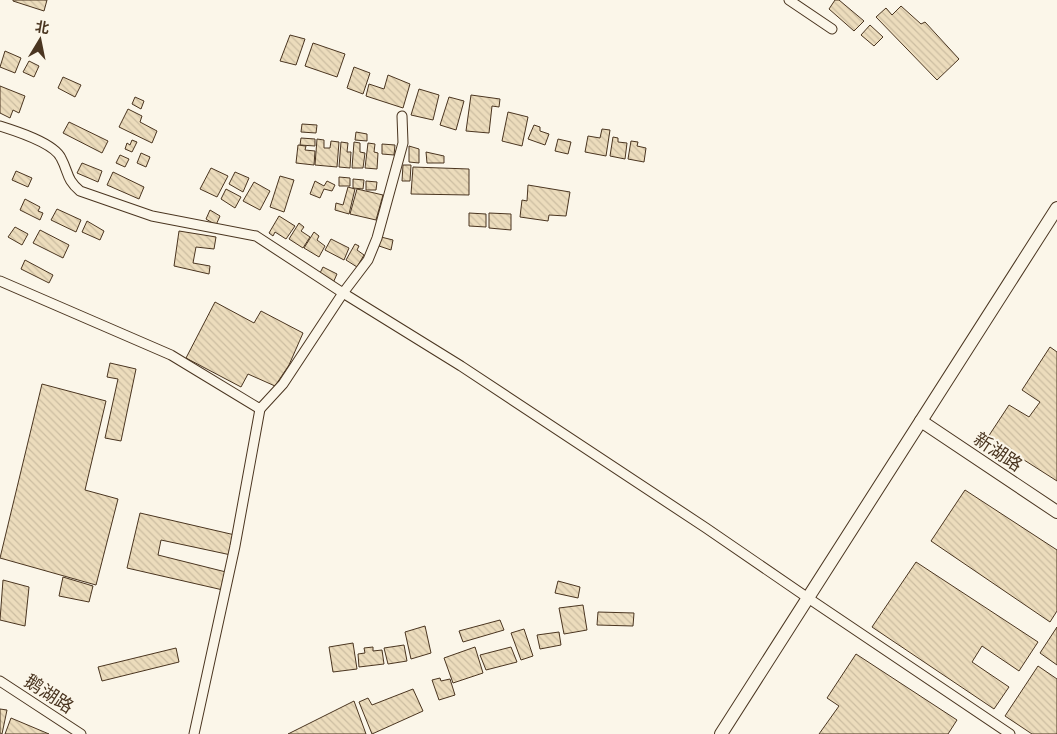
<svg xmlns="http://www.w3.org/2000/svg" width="1057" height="734" font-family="'DejaVu Sans','Noto Sans SC',sans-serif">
<defs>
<pattern id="building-back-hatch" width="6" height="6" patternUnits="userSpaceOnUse" patternTransform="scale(1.25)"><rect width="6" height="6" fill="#ecdcbc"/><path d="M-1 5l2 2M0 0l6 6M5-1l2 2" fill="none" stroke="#ccbda1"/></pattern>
</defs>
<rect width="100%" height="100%" fill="#fbf6e9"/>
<!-- building -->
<g fill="url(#building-back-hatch)" stroke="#4a3520">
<path d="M 13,0 L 47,0 L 44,11 L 13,1 Z"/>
<path d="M 835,0 L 839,0 L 864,21 L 854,31 L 829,9 Z"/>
<path d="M 901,6 L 921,24 L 925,22 L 959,59 L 937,80 L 876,17 L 886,8 L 892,15 Z"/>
<path d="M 870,25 L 883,37 L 874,46 L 861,35 Z"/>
<path d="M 290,35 L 305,39 L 296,65 L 280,61 Z"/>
<path d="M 313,43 L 345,54 L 337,77 L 305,66 Z"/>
<path d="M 5,51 L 21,58 L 15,73 L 0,67 Z"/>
<path d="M 29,61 L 39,66 L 34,77 L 23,72 Z"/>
<path d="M 354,67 L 370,73 L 363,94 L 347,88 Z"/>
<path d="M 388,75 L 410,84 L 403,108 L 366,96 L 369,84 L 384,89 Z"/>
<path d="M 63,77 L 81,85 L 75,97 L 58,88 Z"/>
<path d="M 0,86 L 25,96 L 19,113 L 13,110 L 10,118 L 0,113 Z"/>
<path d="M 419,89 L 439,95 L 433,120 L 411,115 Z"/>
<path d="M 471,95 L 500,99 L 499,107 L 492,106 L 489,133 L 466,131 Z"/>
<path d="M 135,97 L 144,101 L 141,109 L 132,104 Z"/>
<path d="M 449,97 L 464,101 L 456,130 L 440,125 Z"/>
<path d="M 128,109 L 142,116 L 140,122 L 157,131 L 152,143 L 119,127 Z"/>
<path d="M 508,112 L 528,117 L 522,146 L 502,141 Z"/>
<path d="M 69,122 L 108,141 L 102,153 L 63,133 Z"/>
<path d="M 302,124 L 317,125 L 316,133 L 301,132 Z"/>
<path d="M 534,125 L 540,127 L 540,131 L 549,134 L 545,145 L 528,139 Z"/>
<path d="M 602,129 L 610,130 L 606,156 L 585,152 L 588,136 L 600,138 Z"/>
<path d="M 356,132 L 367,134 L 367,141 L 355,140 Z"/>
<path d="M 613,137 L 618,138 L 618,142 L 627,143 L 625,159 L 610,156 Z"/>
<path d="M 301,138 L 315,139 L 315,146 L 300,145 Z"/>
<path d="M 317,139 L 324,140 L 324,148 L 330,148 L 331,141 L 339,142 L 337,167 L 315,165 Z"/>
<path d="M 558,139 L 571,142 L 568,154 L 555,151 Z"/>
<path d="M 132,140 L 137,142 L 132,152 L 125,149 L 127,143 L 130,145 Z"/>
<path d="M 631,141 L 638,142 L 637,146 L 646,148 L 644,162 L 628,159 Z"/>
<path d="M 341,142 L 348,143 L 347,152 L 351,152 L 350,168 L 339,167 Z"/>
<path d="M 354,142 L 360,143 L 360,152 L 365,153 L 363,168 L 352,168 Z"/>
<path d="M 368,143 L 375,144 L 374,152 L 378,153 L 377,169 L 365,168 Z"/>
<path d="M 382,144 L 395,145 L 394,155 L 382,154 Z"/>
<path d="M 298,145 L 306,146 L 305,150 L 315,151 L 314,165 L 296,163 Z"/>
<path d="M 409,146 L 419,149 L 419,163 L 409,162 Z"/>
<path d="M 426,152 L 444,156 L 444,163 L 427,163 Z"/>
<path d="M 141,153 L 150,157 L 146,167 L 137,163 Z"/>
<path d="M 120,155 L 129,159 L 125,167 L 116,163 Z"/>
<path d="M 82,163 L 102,171 L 98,182 L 77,173 Z"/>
<path d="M 403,165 L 411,165 L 410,181 L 402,181 Z"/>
<path d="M 413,167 L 469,169 L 469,195 L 411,194 Z"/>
<path d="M 211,168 L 228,176 L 217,197 L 200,189 Z"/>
<path d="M 16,171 L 32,178 L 28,187 L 12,180 Z"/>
<path d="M 113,172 L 144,187 L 139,199 L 107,185 Z"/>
<path d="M 235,172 L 249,178 L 243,192 L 229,184 Z"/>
<path d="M 280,176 L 294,180 L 284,212 L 270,207 Z"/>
<path d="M 339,177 L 350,178 L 350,186 L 339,186 Z"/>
<path d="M 353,179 L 364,180 L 363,189 L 353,188 Z"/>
<path d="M 315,181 L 324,186 L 327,181 L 335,185 L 332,191 L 324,189 L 320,198 L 310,194 Z"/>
<path d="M 366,181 L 377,182 L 376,190 L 366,190 Z"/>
<path d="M 254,182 L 270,191 L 260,210 L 243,201 Z"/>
<path d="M 528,185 L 570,192 L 566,216 L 549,215 L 548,221 L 520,217 L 522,200 L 527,201 Z"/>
<path d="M 348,187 L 355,189 L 349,214 L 335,210 L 336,203 L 343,205 Z"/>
<path d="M 226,189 L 241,197 L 235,208 L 221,199 Z"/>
<path d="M 357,189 L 383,195 L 376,220 L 350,214 Z"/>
<path d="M 25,199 L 40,207 L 38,211 L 43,213 L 40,220 L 20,210 Z"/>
<path d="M 57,209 L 81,220 L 76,232 L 51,220 Z"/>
<path d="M 210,210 L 220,216 L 216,225 L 206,219 Z"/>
<path d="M 469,213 L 486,214 L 486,227 L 469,226 Z"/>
<path d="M 489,213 L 511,214 L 511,230 L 489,228 Z"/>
<path d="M 279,216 L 295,226 L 286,239 L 275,232 L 273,236 L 269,233 Z"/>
<path d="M 87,221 L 104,231 L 100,240 L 82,232 Z"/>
<path d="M 299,223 L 304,227 L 301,231 L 310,237 L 303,248 L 289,239 Z"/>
<path d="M 15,227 L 28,234 L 22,245 L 8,237 Z"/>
<path d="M 40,230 L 69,245 L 63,258 L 33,243 Z"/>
<path d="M 179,231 L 216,237 L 214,249 L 196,247 L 193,263 L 210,266 L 209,274 L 174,266 Z"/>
<path d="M 314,232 L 319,236 L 317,240 L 325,246 L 319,257 L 304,248 Z"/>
<path d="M 381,237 L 393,240 L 391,250 L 379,246 Z"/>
<path d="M 331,239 L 349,248 L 344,260 L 325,250 Z"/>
<path d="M 355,244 L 359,246 L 357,250 L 364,255 L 357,267 L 346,260 Z"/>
<path d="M 25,260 L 53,275 L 49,283 L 21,269 Z"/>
<path d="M 323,267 L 337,274 L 333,283 L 319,275 Z"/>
<path d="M 215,302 L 254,323 L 261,311 L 303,333 L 289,365 L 275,386 L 248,374 L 241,387 L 186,358 Z"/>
<path d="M 1050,347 L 1057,352 L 1057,481 L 988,437 L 1009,405 L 1029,417 L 1040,402 L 1022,390 Z"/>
<path d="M 110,363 L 136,369 L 121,441 L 105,438 L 118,379 L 107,377 Z"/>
<path d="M 42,384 L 106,401 L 85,490 L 118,499 L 96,585 L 0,558 Z"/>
<path d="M 965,490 L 1057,550 L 1057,611 L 1050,622 L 931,541 Z"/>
<path d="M 140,513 L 235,535 L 231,555 L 161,540 L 158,555 L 226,572 L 223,590 L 127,568 Z"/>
<path d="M 916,562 L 1038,642 L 1019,671 L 982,646 L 972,662 L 1009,687 L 994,709 L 872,627 Z"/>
<path d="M 63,577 L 93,586 L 89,602 L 59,596 Z"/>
<path d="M 3,580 L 29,587 L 25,626 L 0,620 Z"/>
<path d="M 558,581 L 580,587 L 578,598 L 555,593 Z"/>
<path d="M 583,605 L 587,630 L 564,634 L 559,608 Z"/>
<path d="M 598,612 L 634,613 L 633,626 L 597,625 Z"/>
<path d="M 500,620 L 504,630 L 463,642 L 459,631 Z"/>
<path d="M 425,626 L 431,653 L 411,659 L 405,632 Z"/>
<path d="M 1057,627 L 1057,665 L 1040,653 Z"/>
<path d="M 524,629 L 533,656 L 521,660 L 511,633 Z"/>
<path d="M 559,632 L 561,645 L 540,649 L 537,635 Z"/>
<path d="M 353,643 L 357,669 L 333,672 L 329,647 Z"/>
<path d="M 404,645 L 407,661 L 388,664 L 384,648 Z"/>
<path d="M 373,647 L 373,651 L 382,650 L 384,664 L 359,667 L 358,654 L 365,653 L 364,648 Z"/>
<path d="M 475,647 L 483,673 L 453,683 L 444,658 Z"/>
<path d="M 511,647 L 517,662 L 486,670 L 480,655 Z"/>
<path d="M 176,648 L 179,662 L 102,681 L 98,667 Z"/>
<path d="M 856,654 L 957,720 L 948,734 L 819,734 L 839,706 L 827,698 Z"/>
<path d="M 1038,666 L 1057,679 L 1057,734 L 1032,734 L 1005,716 Z"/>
<path d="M 440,678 L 441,681 L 450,679 L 455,695 L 439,700 L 432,680 Z"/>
<path d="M 413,689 L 423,711 L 372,734 L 359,702 L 368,698 L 372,705 Z"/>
<path d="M 354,701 L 366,734 L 288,734 Z"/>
<path d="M 0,709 L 7,710 L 2,734 L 0,733 Z"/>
<path d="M 11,718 L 49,734 L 5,734 Z"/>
</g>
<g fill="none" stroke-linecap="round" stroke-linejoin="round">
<defs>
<g id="street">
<path d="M 789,0 L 832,29"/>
<path d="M 0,126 C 16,131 54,143 61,158 C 69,173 66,179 80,191 L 152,216 L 256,236 L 343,293 L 461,366 L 706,528 L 808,598 L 1010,734"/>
<path d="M 0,281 L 171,355 L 260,409 L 283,384 L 343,293 L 368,260 L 377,238 L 403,143 L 402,116"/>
<path d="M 0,681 L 81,734"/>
<path d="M 194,734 L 235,546 L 260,409"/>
</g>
<g id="secondary">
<path d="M 921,421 L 1057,512"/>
<path d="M 721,734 L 1057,208"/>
</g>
</defs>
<!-- street casing -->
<use href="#street" stroke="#4a3520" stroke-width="11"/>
<!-- secondary casing -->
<use href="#secondary" stroke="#4a3520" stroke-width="14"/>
<!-- street -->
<use href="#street" stroke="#fbf6e9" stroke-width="9"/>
<!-- secondary -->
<use href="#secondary" stroke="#fbf6e9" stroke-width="12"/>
</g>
<g text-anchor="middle" stroke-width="4" stroke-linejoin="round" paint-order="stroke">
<!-- street labels -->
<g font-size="18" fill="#4a3520" stroke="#fbf6e9">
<text transform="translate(998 452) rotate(34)" y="6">新湖路</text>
<text transform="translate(49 694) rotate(33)" y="6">鹅湖路</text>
</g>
</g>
<!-- north arrow -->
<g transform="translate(40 40) rotate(10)" stroke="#fbf6e9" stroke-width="4" paint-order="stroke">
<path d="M0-4L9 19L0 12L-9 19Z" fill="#4a3520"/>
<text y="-8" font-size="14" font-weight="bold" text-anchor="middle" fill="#4a3520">北</text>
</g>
</svg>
